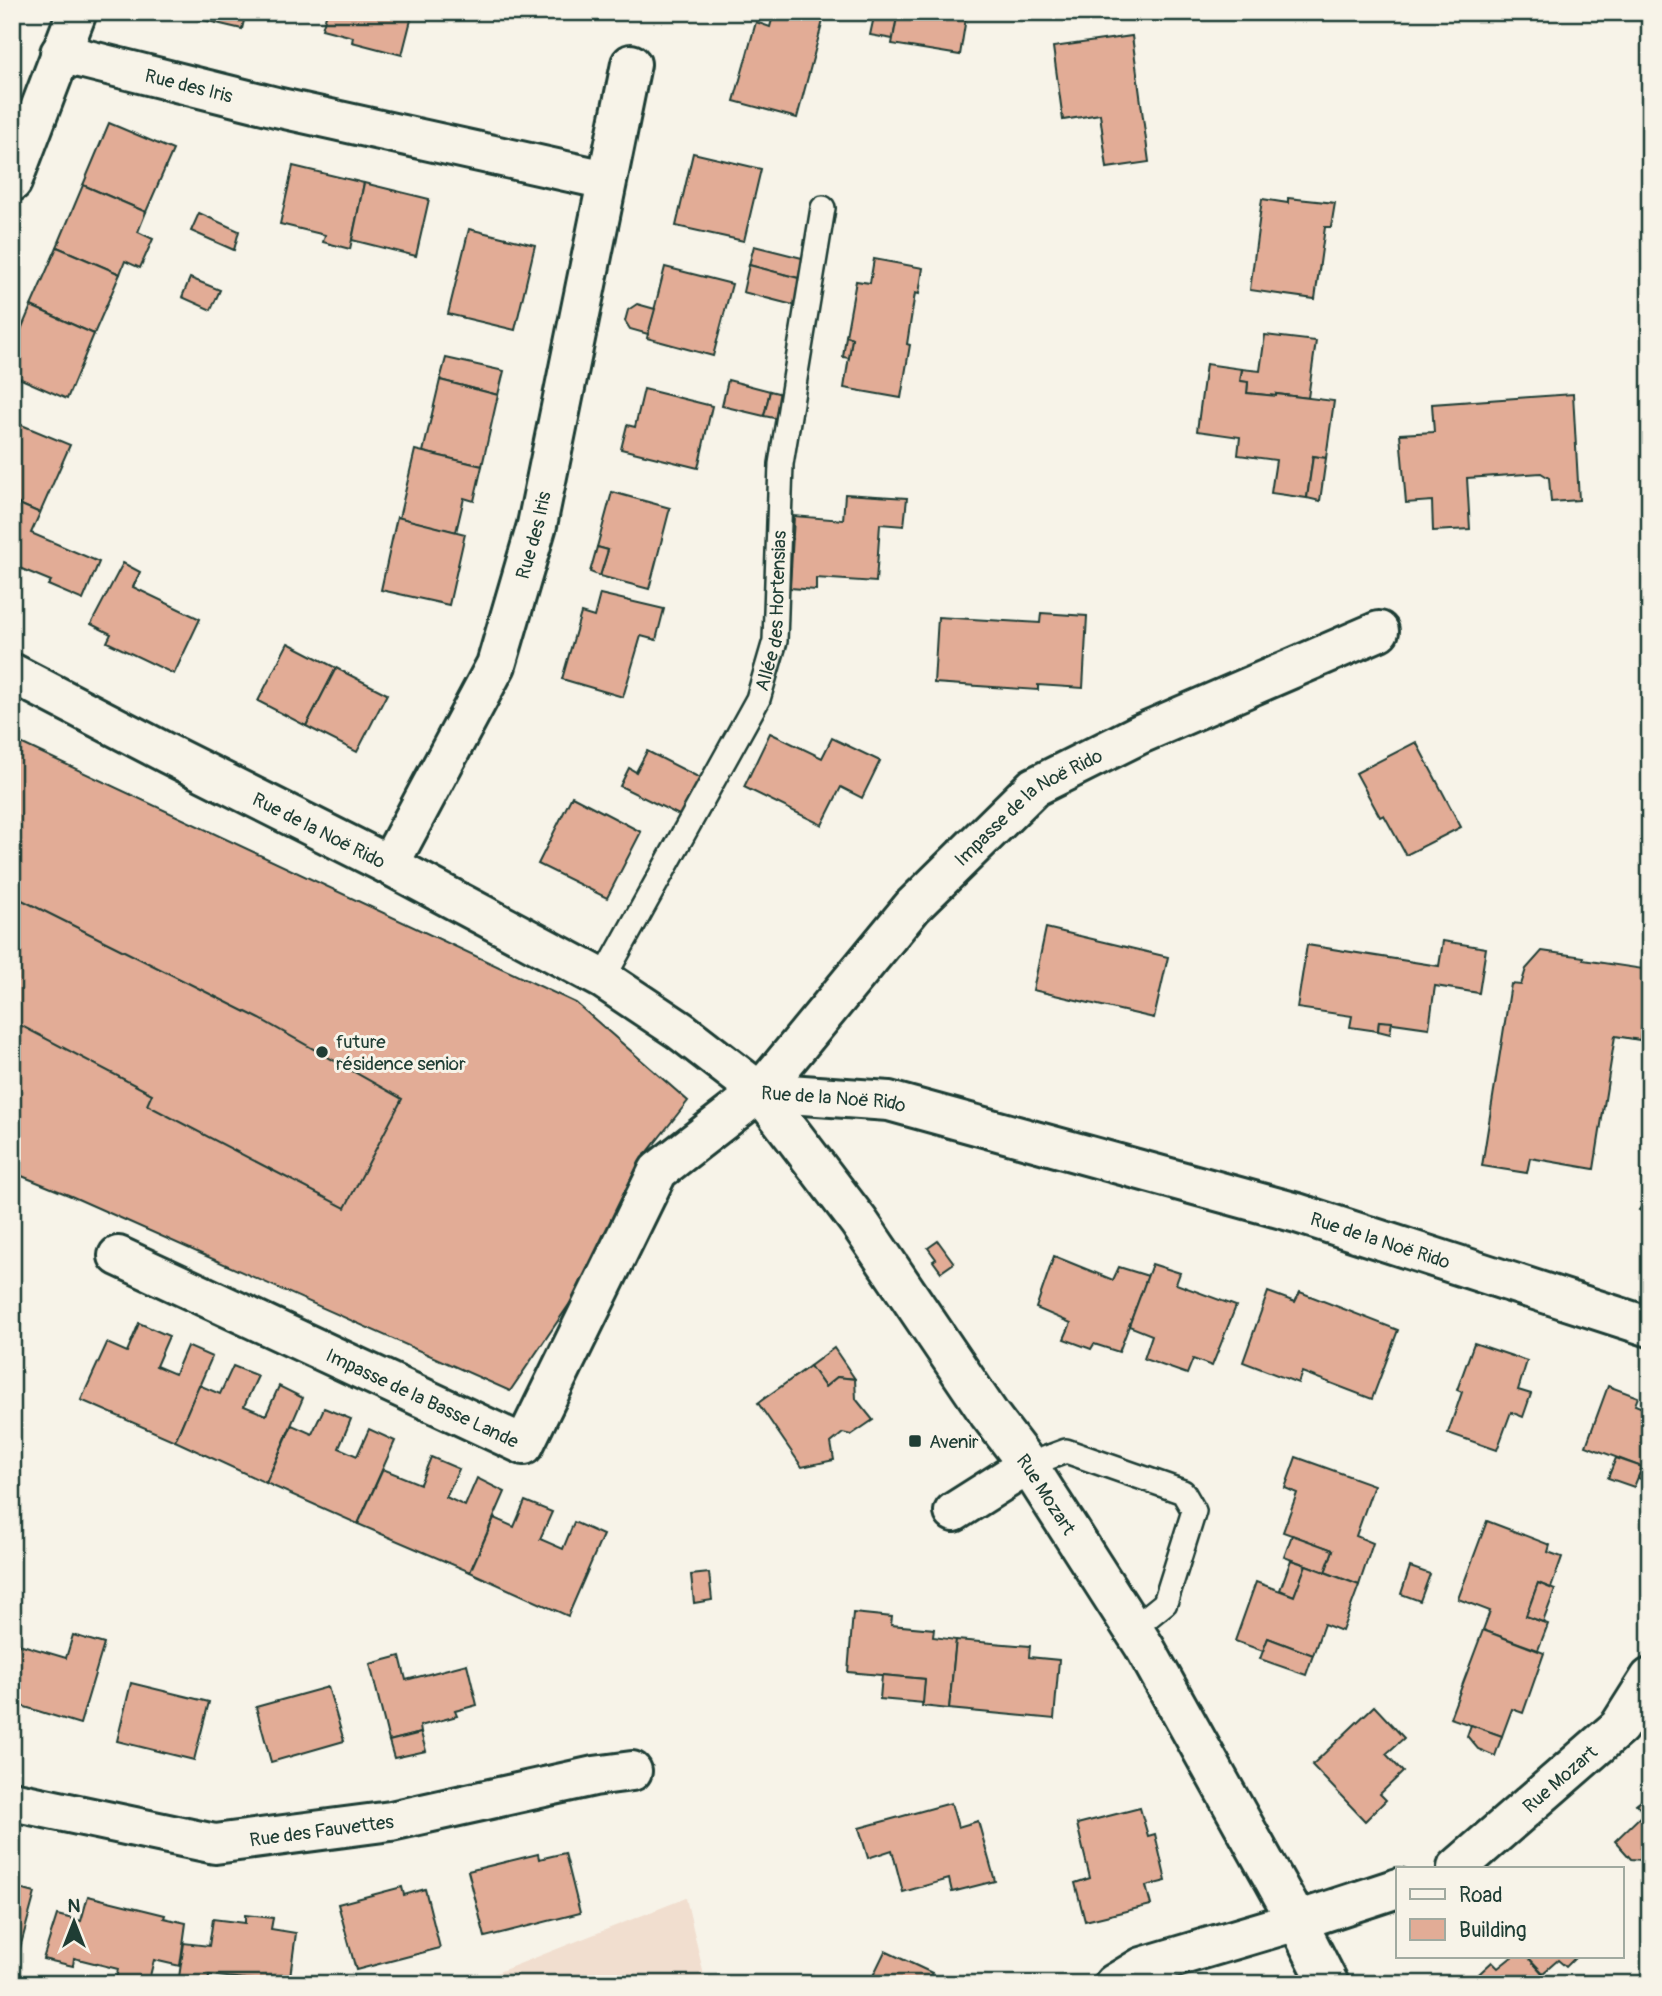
<svg xmlns="http://www.w3.org/2000/svg" width="1662" height="1996" font-family="Pangolin,sans-serif">
<rect width="100%" height="100%" fill="#f7f3e8"/>
<filter id="ink" filterUnits="userSpaceOnUse"><feTurbulence type="fractalNoise" baseFrequency=".0143" numOctaves="2"/><feDisplacementMap in="SourceGraphic" scale="14" xChannelSelector="R" yChannelSelector="G"/><feConvolveMatrix kernelMatrix="1 2 1 2 8 2 1 2 1" color-interpolation-filters="sRGB"/></filter>
<g filter="url(#ink)">
<!-- built -->
<path fill="#f1decf" d="M 686,1898 L 706,1984 L 468,1984 Z"/>
<!-- building -->
<g fill="#e2ac96" stroke="#1f3d34" stroke-width="2">
<path d="M 169,12 L 246,12 L 242,29 Z"/>
<path d="M 327,12 L 413,12 L 402,55 L 352,42 L 353,37 L 322,29 Z"/>
<path d="M 774,12 L 808,12 L 824,17 L 797,118 L 734,101 L 756,22 L 770,27 Z"/>
<path d="M 875,12 L 898,12 L 893,39 L 870,35 Z"/>
<path d="M 898,12 L 967,12 L 960,55 L 892,44 Z"/>
<path d="M 1132,36 L 1149,162 L 1107,168 L 1100,114 L 1063,120 L 1053,47 Z"/>
<path d="M 109,123 L 173,150 L 146,212 L 83,185 Z"/>
<path d="M 693,153 L 761,169 L 744,241 L 676,226 Z"/>
<path d="M 293,166 L 364,183 L 350,249 L 323,242 L 325,235 L 280,224 Z"/>
<path d="M 364,183 L 429,199 L 416,256 L 352,240 Z"/>
<path d="M 83,185 L 146,212 L 138,232 L 153,239 L 140,268 L 125,261 L 120,274 L 57,247 Z"/>
<path d="M 1288,198 L 1335,203 L 1331,227 L 1325,227 L 1315,299 L 1250,290 L 1262,199 L 1288,203 Z"/>
<path d="M 199,213 L 239,231 L 234,250 L 191,231 Z"/>
<path d="M 469,229 L 535,245 L 515,330 L 448,314 Z"/>
<path d="M 754,246 L 806,259 L 802,279 L 749,265 Z"/>
<path d="M 57,247 L 120,274 L 94,334 L 31,306 Z"/>
<path d="M 874,259 L 923,268 L 919,294 L 915,293 L 907,344 L 910,345 L 901,398 L 844,388 L 852,338 L 846,336 L 856,281 L 870,283 Z"/>
<path d="M 749,265 L 802,279 L 797,306 L 743,292 Z"/>
<path d="M 665,267 L 732,284 L 713,356 L 647,338 Z"/>
<path d="M 190,278 L 220,290 L 211,310 L 182,297 Z"/>
<path d="M 637,304 L 655,309 L 648,334 L 630,329 L 625,321 L 628,310 Z"/>
<path d="M 31,306 L 94,334 L 67,399 L 12,375 L 12,351 Z"/>
<path d="M 1265,335 L 1316,341 L 1308,398 L 1276,394 L 1276,396 L 1247,393 L 1248,382 L 1240,381 L 1242,369 L 1260,371 Z"/>
<path d="M 846,336 L 852,338 L 849,358 L 843,357 Z"/>
<path d="M 446,358 L 504,371 L 498,395 L 440,380 Z"/>
<path d="M 1206,364 L 1242,369 L 1240,381 L 1248,382 L 1247,393 L 1276,396 L 1276,394 L 1334,401 L 1326,458 L 1313,456 L 1307,498 L 1271,493 L 1276,460 L 1238,455 L 1240,437 L 1197,431 Z"/>
<path d="M 440,380 L 498,395 L 482,466 L 423,452 Z"/>
<path d="M 728,380 L 770,391 L 764,416 L 722,406 Z"/>
<path d="M 644,389 L 712,406 L 698,468 L 621,449 L 627,425 L 635,427 Z"/>
<path d="M 770,391 L 782,394 L 779,419 L 764,416 Z"/>
<path d="M 1573,394 L 1579,500 L 1551,502 L 1549,478 L 1541,473 L 1467,478 L 1470,529 L 1433,531 L 1432,501 L 1406,503 L 1400,434 L 1434,432 L 1432,404 Z"/>
<path d="M 12,421 L 70,445 L 40,513 L 12,501 Z"/>
<path d="M 415,450 L 482,466 L 474,501 L 464,498 L 456,532 L 399,518 Z"/>
<path d="M 1313,456 L 1326,458 L 1320,501 L 1307,498 Z"/>
<path d="M 612,492 L 670,508 L 649,589 L 600,576 L 608,550 L 597,547 Z"/>
<path d="M 845,494 L 907,498 L 904,526 L 880,524 L 876,582 L 816,578 L 816,590 L 790,588 L 794,516 L 843,520 Z"/>
<path d="M 12,501 L 40,513 L 31,533 L 99,562 L 83,600 L 48,585 L 51,581 L 12,565 Z"/>
<path d="M 397,517 L 465,534 L 449,605 L 381,590 Z"/>
<path d="M 597,547 L 608,550 L 600,576 L 590,572 Z"/>
<path d="M 123,563 L 140,572 L 133,587 L 200,619 L 174,674 L 107,642 L 111,634 L 91,624 Z"/>
<path d="M 600,594 L 664,609 L 656,640 L 641,636 L 623,697 L 562,679 L 581,613 L 594,617 Z"/>
<path d="M 1041,613 L 1087,616 L 1083,688 L 1038,685 L 1038,690 L 934,683 L 938,617 L 1040,623 Z"/>
<path d="M 288,643 L 336,668 L 306,726 L 258,701 Z"/>
<path d="M 336,668 L 387,694 L 357,752 L 306,726 Z"/>
<path d="M 770,733 L 822,758 L 832,738 L 880,761 L 862,798 L 841,787 L 822,825 L 744,787 Z"/>
<path d="M 12,739 L 576,1003 L 688,1101 L 647,1153 L 590,1274 L 510,1391 L 71,1196 L 12,1172 Z"/>
<path d="M 1416,742 L 1461,827 L 1406,855 L 1384,815 L 1380,817 L 1356,773 Z"/>
<path d="M 647,751 L 706,781 L 683,817 L 620,786 L 629,768 L 636,772 Z"/>
<path d="M 572,796 L 641,832 L 607,898 L 538,864 Z"/>
<path d="M 12,895 L 260,1019 L 402,1099 L 345,1208 L 147,1105 L 152,1094 L 12,1021 Z"/>
<path d="M 1046,928 L 1168,957 L 1154,1018 L 1033,990 Z"/>
<path d="M 1443,941 L 1486,948 L 1479,993 L 1435,986 L 1429,1028 L 1379,1021 L 1378,1031 L 1350,1027 L 1352,1016 L 1297,1008 L 1307,945 L 1439,966 Z"/>
<path d="M 1542,951 L 1584,957 L 1583,960 L 1650,970 L 1650,1019 L 1643,1018 L 1640,1040 L 1615,1036 L 1594,1169 L 1530,1158 L 1527,1173 L 1482,1166 L 1511,984 L 1521,985 L 1526,969 Z"/>
<path d="M 1379,1021 L 1392,1022 L 1390,1034 L 1378,1031 Z"/>
<path d="M 1650,1195 L 1650,1216 L 1639,1210 Z"/>
<path d="M 938,1241 L 954,1263 L 941,1272 L 933,1261 L 936,1259 L 928,1248 Z"/>
<path d="M 1054,1256 L 1113,1280 L 1119,1267 L 1148,1276 L 1119,1352 L 1094,1344 L 1091,1349 L 1064,1339 L 1071,1323 L 1036,1308 Z"/>
<path d="M 1152,1264 L 1180,1273 L 1176,1284 L 1236,1306 L 1212,1366 L 1193,1359 L 1187,1374 L 1144,1359 L 1152,1335 L 1129,1326 Z"/>
<path d="M 1268,1292 L 1295,1302 L 1300,1292 L 1398,1330 L 1372,1399 L 1302,1372 L 1298,1383 L 1243,1362 Z"/>
<path d="M 139,1323 L 169,1336 L 156,1366 L 175,1374 L 187,1346 L 212,1357 L 175,1441 L 81,1400 L 107,1343 L 127,1352 Z"/>
<path d="M 1474,1343 L 1527,1361 L 1518,1390 L 1531,1394 L 1523,1417 L 1511,1412 L 1497,1450 L 1448,1433 L 1462,1392 L 1457,1390 Z"/>
<path d="M 834,1348 L 855,1379 L 837,1377 L 825,1387 L 810,1366 Z"/>
<path d="M 233,1366 L 258,1376 L 244,1406 L 266,1415 L 279,1386 L 303,1398 L 266,1483 L 175,1441 L 199,1385 L 220,1394 Z"/>
<path d="M 810,1366 L 825,1387 L 837,1377 L 855,1379 L 856,1399 L 873,1420 L 851,1435 L 843,1433 L 831,1443 L 834,1460 L 802,1467 L 758,1403 Z"/>
<path d="M 1608,1386 L 1638,1397 L 1635,1405 L 1650,1411 L 1650,1482 L 1638,1478 L 1642,1467 L 1586,1446 Z"/>
<path d="M 324,1408 L 351,1419 L 339,1448 L 357,1456 L 369,1429 L 395,1441 L 358,1524 L 266,1483 L 292,1425 L 312,1434 Z"/>
<path d="M 431,1457 L 459,1469 L 446,1497 L 465,1506 L 477,1478 L 505,1492 L 470,1572 L 358,1524 L 383,1469 L 420,1484 Z"/>
<path d="M 1296,1457 L 1374,1485 L 1356,1536 L 1373,1543 L 1359,1585 L 1325,1572 L 1333,1550 L 1283,1532 L 1297,1493 L 1285,1488 Z"/>
<path d="M 1616,1458 L 1642,1467 L 1634,1487 L 1608,1478 Z"/>
<path d="M 525,1501 L 552,1512 L 540,1539 L 563,1549 L 574,1522 L 603,1535 L 568,1616 L 470,1572 L 494,1518 L 514,1527 Z"/>
<path d="M 1487,1521 L 1550,1545 L 1548,1552 L 1562,1557 L 1551,1588 L 1538,1583 L 1526,1616 L 1548,1624 L 1538,1650 L 1483,1630 L 1490,1611 L 1458,1599 Z"/>
<path d="M 1292,1535 L 1333,1550 L 1325,1572 L 1284,1557 Z"/>
<path d="M 1291,1560 L 1306,1565 L 1294,1596 L 1280,1590 Z"/>
<path d="M 1306,1565 L 1359,1585 L 1342,1631 L 1324,1624 L 1313,1655 L 1268,1638 L 1263,1651 L 1235,1641 L 1256,1582 L 1294,1596 Z"/>
<path d="M 1410,1567 L 1430,1574 L 1420,1601 L 1401,1594 Z"/>
<path d="M 709,1573 L 712,1600 L 694,1603 L 691,1575 Z"/>
<path d="M 1538,1583 L 1555,1590 L 1543,1622 L 1526,1616 Z"/>
<path d="M 853,1613 L 892,1617 L 891,1625 L 934,1629 L 933,1637 L 956,1640 L 949,1709 L 922,1706 L 925,1679 L 848,1672 Z"/>
<path d="M 1483,1630 L 1544,1653 L 1523,1713 L 1512,1709 L 1502,1736 L 1450,1718 Z"/>
<path d="M 73,1635 L 104,1644 L 80,1724 L 12,1703 L 12,1668 L 19,1644 L 66,1658 Z"/>
<path d="M 1268,1638 L 1313,1655 L 1306,1675 L 1260,1659 Z"/>
<path d="M 956,1640 L 1030,1646 L 1029,1657 L 1059,1660 L 1054,1719 L 949,1709 Z"/>
<path d="M 400,1656 L 406,1680 L 467,1664 L 477,1705 L 455,1711 L 457,1716 L 420,1726 L 421,1733 L 389,1741 L 370,1664 Z"/>
<path d="M 882,1675 L 925,1679 L 923,1703 L 880,1699 Z"/>
<path d="M 131,1683 L 209,1702 L 194,1760 L 117,1741 Z"/>
<path d="M 328,1687 L 344,1741 L 271,1762 L 256,1707 Z"/>
<path d="M 1374,1706 L 1404,1738 L 1386,1754 L 1403,1772 L 1380,1794 L 1386,1800 L 1365,1821 L 1312,1765 Z"/>
<path d="M 1471,1725 L 1502,1736 L 1495,1756 L 1478,1749 L 1467,1736 Z"/>
<path d="M 421,1733 L 426,1751 L 394,1758 L 389,1741 Z"/>
<path d="M 1650,1793 L 1650,1869 L 1642,1860 L 1631,1859 L 1615,1841 L 1644,1813 L 1636,1804 Z"/>
<path d="M 951,1803 L 958,1827 L 978,1821 L 995,1881 L 952,1892 L 949,1879 L 903,1892 L 892,1850 L 868,1858 L 859,1828 Z"/>
<path d="M 1140,1808 L 1148,1836 L 1155,1834 L 1166,1881 L 1146,1886 L 1151,1905 L 1085,1921 L 1075,1883 L 1090,1878 L 1077,1824 Z"/>
<path d="M 565,1853 L 580,1913 L 485,1937 L 468,1871 L 538,1854 L 539,1859 Z"/>
<path d="M 12,1887 L 35,1893 L 20,1948 L 12,1945 Z"/>
<path d="M 402,1887 L 404,1895 L 425,1889 L 440,1948 L 356,1970 L 338,1904 Z"/>
<path d="M 88,1896 L 165,1915 L 164,1918 L 186,1923 L 180,1966 L 154,1960 L 148,1984 L 115,1984 L 118,1969 L 74,1958 L 73,1966 L 43,1959 L 57,1915 L 81,1921 Z"/>
<path d="M 245,1915 L 273,1918 L 271,1929 L 296,1933 L 289,1984 L 263,1984 L 263,1981 L 209,1975 L 208,1984 L 178,1984 L 184,1943 L 209,1946 L 213,1919 L 245,1923 Z"/>
<path d="M 885,1951 L 932,1973 L 929,1977 L 943,1984 L 879,1984 L 871,1980 Z"/>
<path d="M 1513,1956 L 1527,1956 L 1552,1984 L 1471,1984 L 1470,1982 L 1492,1962 L 1498,1968 Z"/>
<path d="M 1527,1956 L 1577,1956 L 1566,1967 L 1558,1960 L 1543,1973 Z"/>
</g>
<g fill="none" stroke-linecap="round" stroke-linejoin="round">
<defs>
<g id="lane">
<path id="s1" d="M 603,979 L 758,699 L 775,641 L 781,464 L 823,208"/>
<path d="M 1028,1465 L 1066,1451 L 1183,1492 L 1194,1511 L 1165,1603 L 1133,1629"/>
</g>
<g id="street">
<path id="s2" d="M 60,53 L 276,107 L 606,180"/>
<path d="M 12,182 L 77,12"/>
<path id="s3" d="M 389,865 L 496,665 L 537,525 L 631,64"/>
<path id="s4" d="M 760,1092 L 889,1101 L 1297,1213 L 1650,1327"/>
<path id="s5" d="M 118,1256 L 524,1445 L 658,1171 L 760,1092 L 913,906 L 1034,787 L 1140,734 L 1379,631"/>
<path d="M 954,1512 L 1028,1465"/>
<path id="s6" d="M 12,1801 L 215,1844 L 391,1821 L 594,1776 L 632,1771"/>
<path id="s7" d="M 1457,1868 L 1619,1727 L 1650,1678"/>
<path d="M 1114,1984 L 1142,1967 L 1297,1921 L 1398,1888"/>
</g>
<g id="secondary">
<path id="s8" d="M 12,673 L 168,754 L 389,865 L 603,979 L 681,1031 L 760,1092 L 859,1222 L 989,1414 L 1028,1465 L 1144,1646 L 1297,1921 L 1329,1984"/>
</g>
</defs>
<!-- lane casing -->
<use href="#lane" stroke="#1f3d34" stroke-width="28"/>
<!-- street casing -->
<use href="#street" stroke="#1f3d34" stroke-width="44"/>
<!-- secondary casing -->
<use href="#secondary" stroke="#1f3d34" stroke-width="44"/>
<!-- lane -->
<use href="#lane" stroke="#f7f3e8" stroke-width="23"/>
<!-- street -->
<use href="#street" stroke="#f7f3e8" stroke-width="38"/>
<!-- secondary -->
<use href="#secondary" stroke="#f7f3e8" stroke-width="38"/>
</g>
</g>
<!-- markers -->
<g fill="#1f3d34" stroke="#f7f3e8" stroke-width="2.5">
<circle cx="322" cy="1052" r="7"/>
<rect x="908" y="1434" width="14" height="14" rx="3.5"/>
</g>
<g text-anchor="middle" stroke-width="6" stroke-linejoin="round" paint-order="stroke">
<!-- street labels -->
<g font-size="19" fill="#1f3d34" stroke="#f7f3e8">
<text dy="7" stroke="none"><textPath href="#s2" startOffset="133">Rue des Iris</textPath></text>
<text dy="7" stroke="none"><textPath href="#s3" startOffset="362">Rue des Iris</textPath></text>
<text dy="7" stroke="none"><textPath href="#s1" startOffset="410">Allée des Hortensias</textPath></text>
<text dy="7" stroke="none"><textPath href="#s5" startOffset="1276">Impasse de la Noë Rido</textPath></text>
<text dy="7" stroke="none"><textPath href="#s8" startOffset="345">Rue de la Noë Rido</textPath></text>
<text dy="7" stroke="none"><textPath href="#s4" startOffset="74">Rue de la Noë Rido</textPath></text>
<text dy="7" stroke="none"><textPath href="#s4" startOffset="640">Rue de la Noë Rido</textPath></text>
<text dy="7" stroke="none"><textPath href="#s5" startOffset="336">Impasse de la Basse Lande</textPath></text>
<text dy="7" stroke="none"><textPath href="#s8" startOffset="1353">Rue Mozart</textPath></text>
<text dy="7" stroke="none"><textPath href="#s7" startOffset="136">Rue Mozart</textPath></text>
<text dy="7" stroke="none"><textPath href="#s6" startOffset="315">Rue des Fauvettes</textPath></text>
</g>
<!-- poi labels -->
<g font-size="19" fill="#1f3d34" stroke="#f7f3e8" text-anchor="start">
<text x="336" y="1048">future<tspan x="336" dy="22">résidence senior</tspan></text>
<text x="929" y="1448">Avenir</text>
</g>
</g>
<!-- margin -->
<rect width="1662" height="1996" fill="none" stroke="#f7f3e8" stroke-width="42"/>
<rect x="21" y="21" width="1620" height="1954" fill="none" stroke="#1f3d34" stroke-width="2.5" filter="url(#ink)"/>
<!-- legend -->
<rect x="1396" y="1867" width="228" height="91" fill="#f7f3e8" stroke="#a1aaa0" stroke-width="2"/>
<rect x="1410" y="1889" width="35" height="10" fill="#f7f3e8" stroke="#a1aaa0" stroke-width="2"/>
<text x="1459" y="1902" font-size="21" fill="#1f3d34">Road</text>
<rect x="1410" y="1919" width="35" height="21" fill="#e2ac96" stroke="#a1aaa0" stroke-width="2"/>
<text x="1459" y="1937" font-size="21" fill="#1f3d34">Building</text>
<!-- north arrow -->
<g transform="translate(74 1922)" stroke="#f7f3e8" stroke-width="5" paint-order="stroke">
<path d="M0-5L12 26L0 18L-12 26Z" fill="#1f3d34"/>
<text y="-10" font-size="19" font-weight="bold" text-anchor="middle" fill="#1f3d34">N</text>
</g>
</svg>
